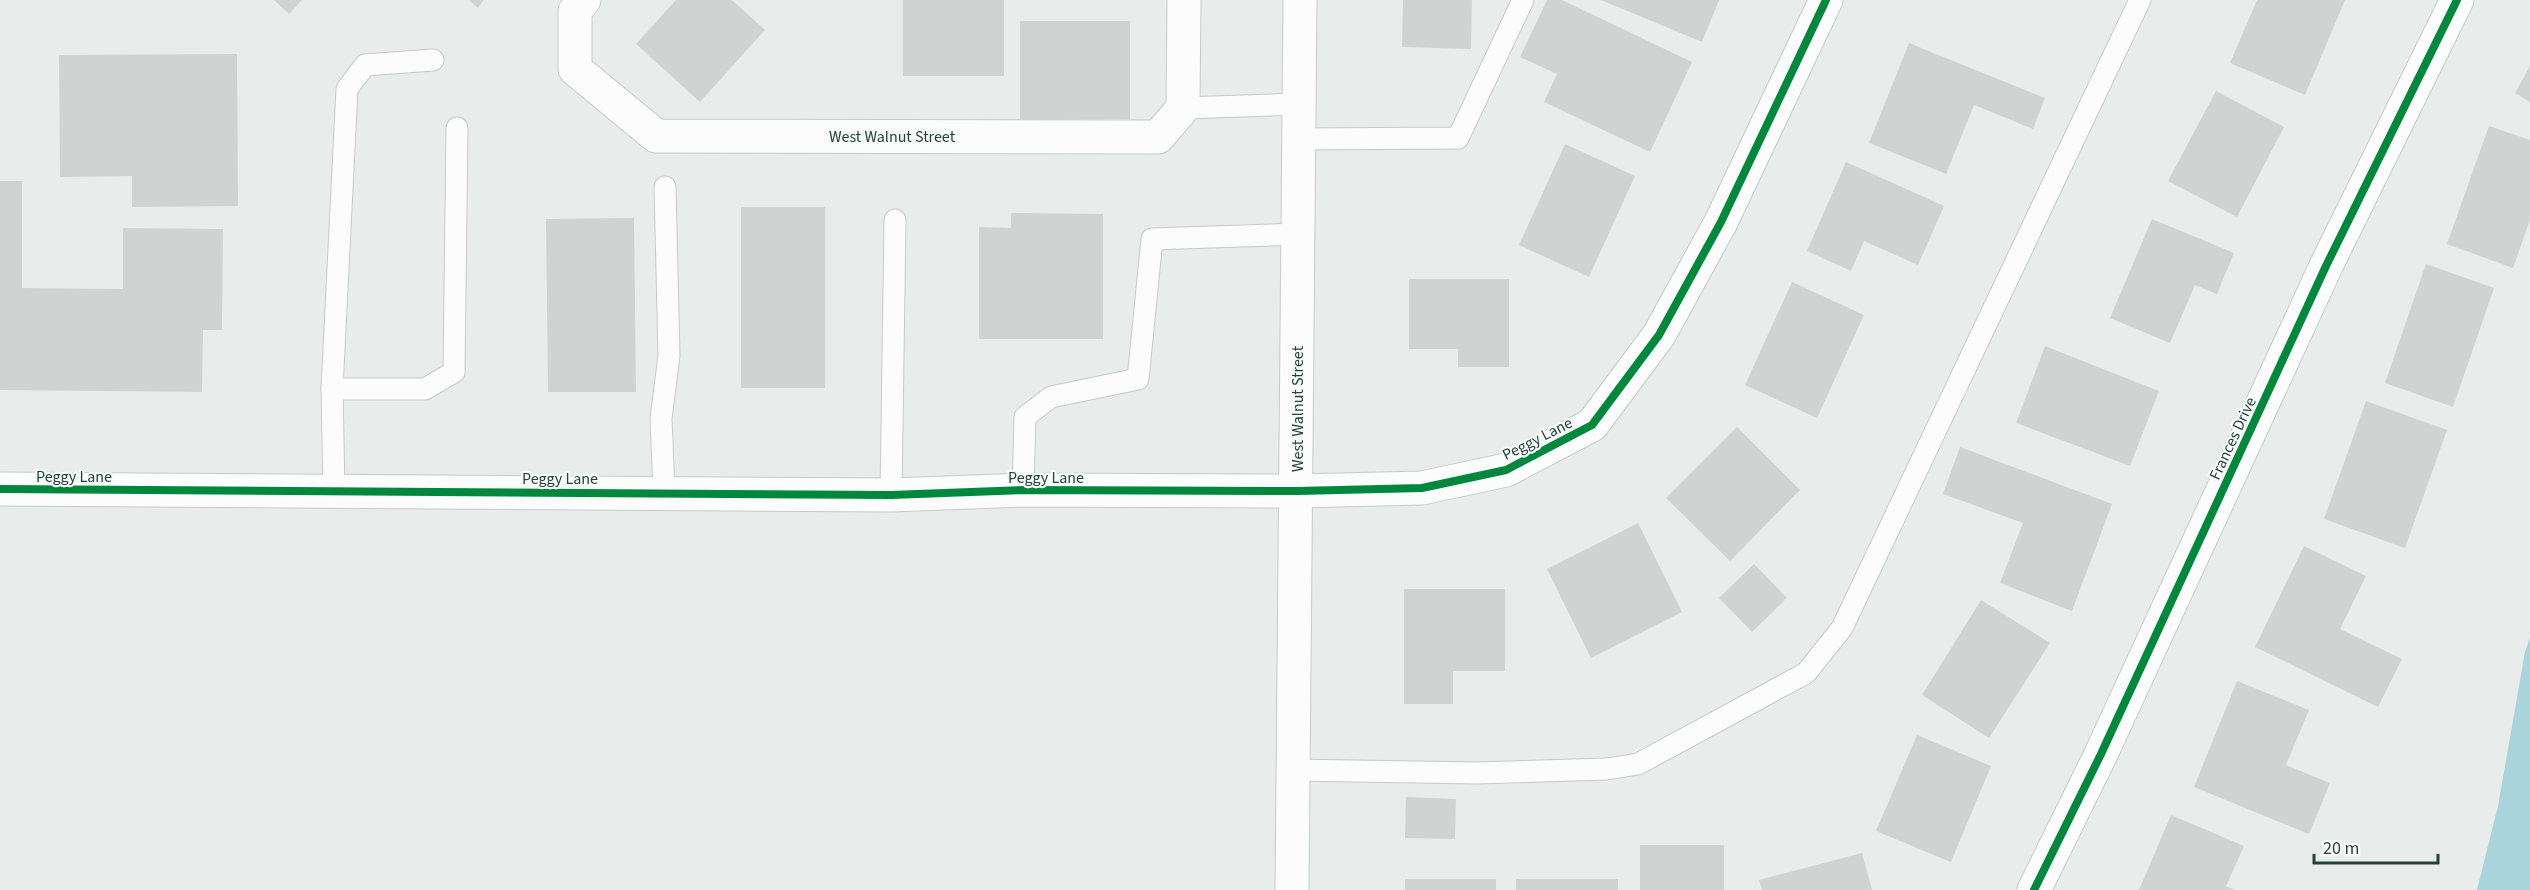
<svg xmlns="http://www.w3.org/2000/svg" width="2530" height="890" font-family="'Source Sans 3',sans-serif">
<rect width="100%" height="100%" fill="#e8edeb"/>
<!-- water -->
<path fill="#a9d4db" d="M 2530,637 L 2530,890 L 2477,890 L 2498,806 L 2525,652 Z"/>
<!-- building -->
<g fill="#cfd4d2">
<path d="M 274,0 L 302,0 L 289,14 Z"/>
<path d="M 469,0 L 484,0 L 478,8 Z"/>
<path d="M 676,0 L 732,0 L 765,30 L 700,102 L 636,44 Z"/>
<rect x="903" y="0" width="101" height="76"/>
<path d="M 1403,0 L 1472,0 L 1471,49 L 1402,47 Z"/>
<path d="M 1547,0 L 1562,0 L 1692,62 L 1650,152 L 1544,102 L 1557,74 L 1520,57 Z"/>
<path d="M 1601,0 L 1719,0 L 1702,42 Z"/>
<path d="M 2257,0 L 2345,0 L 2305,95 L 2230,63 Z"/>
<rect x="1020" y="21" width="110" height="98"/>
<path d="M 1909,43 L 2045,98 L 2033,129 L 1974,105 L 1946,174 L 1869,143 Z"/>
<path d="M 237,54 L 238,206 L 132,207 L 132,176 L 60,177 L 59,55 Z"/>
<path d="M 2530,66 L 2530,102 L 2515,93 Z"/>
<path d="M 2216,91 L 2284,127 L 2237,217 L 2168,181 Z"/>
<path d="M 2489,126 L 2530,140 L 2530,220 L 2513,268 L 2447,244 Z"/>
<path d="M 1565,144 L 1635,176 L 1589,277 L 1519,245 Z"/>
<path d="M 1846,162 L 1944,206 L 1918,265 L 1864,241 L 1851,271 L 1807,251 Z"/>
<path d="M 0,181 L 22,181 L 22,288 L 123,289 L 123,228 L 223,229 L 222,330 L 203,330 L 202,392 L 0,390 Z"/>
<rect x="741" y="207" width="84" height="181"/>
<path d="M 1011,213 L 1103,214 L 1103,339 L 979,339 L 979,227 L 1011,228 Z"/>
<path d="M 634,218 L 636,392 L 548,392 L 546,219 Z"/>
<path d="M 2152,219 L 2234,253 L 2217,294 L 2195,285 L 2170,343 L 2110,318 Z"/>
<path d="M 2426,264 L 2494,288 L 2453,407 L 2385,383 Z"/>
<path d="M 1409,279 L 1509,279 L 1509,367 L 1458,367 L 1458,349 L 1409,349 Z"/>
<path d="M 1792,282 L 1864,315 L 1817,418 L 1745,385 Z"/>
<path d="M 2045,346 L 2159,391 L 2130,466 L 2016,423 Z"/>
<path d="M 2366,401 L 2447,430 L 2405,548 L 2324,519 Z"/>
<path d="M 1737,427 L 1800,490 L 1730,561 L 1666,498 Z"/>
<path d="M 1960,447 L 2112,504 L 2072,611 L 2000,583 L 2023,523 L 1943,494 Z"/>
<path d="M 1638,523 L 1682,612 L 1591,658 L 1547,569 Z"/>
<path d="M 2304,546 L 2366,576 L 2340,629 L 2402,659 L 2378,707 L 2255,647 Z"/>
<path d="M 1754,564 L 1787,598 L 1752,632 L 1719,598 Z"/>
<path d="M 1404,589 L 1505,589 L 1505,671 L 1453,671 L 1453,704 L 1404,704 Z"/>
<path d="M 1981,600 L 2050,643 L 1989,738 L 1922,695 Z"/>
<path d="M 2237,681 L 2309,710 L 2286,765 L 2330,783 L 2309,834 L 2194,787 Z"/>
<path d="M 1917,735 L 1991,766 L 1951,862 L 1876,831 Z"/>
<path d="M 1406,797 L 1456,799 L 1455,839 L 1405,838 Z"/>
<path d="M 2171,815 L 2244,846 L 2226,886 L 2235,890 L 2139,890 Z"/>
<rect x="1640" y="845" width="84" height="45"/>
<path d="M 1862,853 L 1872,890 L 1762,890 L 1759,880 Z"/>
<rect x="1405" y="879" width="91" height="11"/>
<rect x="1516" y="879" width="102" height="11"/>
</g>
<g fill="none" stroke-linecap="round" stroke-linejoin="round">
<defs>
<g id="lane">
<path d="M 1183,108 L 1299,104"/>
<path d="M 1299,139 L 1458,138 L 1523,0"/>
<path d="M 332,389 L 347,89 L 365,65 L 433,60"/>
<path d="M 1023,490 L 1025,417 L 1051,397 L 1138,379 L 1152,239 L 1299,234"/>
<path d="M 334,491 L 332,389 L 425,389 L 454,372 L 457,128"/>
<path d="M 664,492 L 661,418 L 669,356 L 665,187"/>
<path d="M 891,495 L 895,220"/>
<path d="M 1293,770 L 1477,773 L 1607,769 L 1638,764 L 1806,673 L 1842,628 L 2140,0"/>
</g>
<g id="street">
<path d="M 584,0 L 575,11 L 575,69 L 656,136 L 1158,137 L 1183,108 L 1184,0"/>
<path d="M 0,489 L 891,495 L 1023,490 L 1297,491 L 1422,488 L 1506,470 L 1592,425 L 1659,335 L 1721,222 L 1826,0"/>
<path d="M 2034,890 L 2101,754 L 2326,266 L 2457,0"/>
</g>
<path id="secondary" d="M 1292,890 L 1300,0"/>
</defs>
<!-- lane casing -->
<use href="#lane" stroke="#c5cac8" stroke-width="23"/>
<!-- street casing -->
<use href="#street" stroke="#c5cac8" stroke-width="35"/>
<!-- secondary casing -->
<use href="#secondary" stroke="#c3cbc8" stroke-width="35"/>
<!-- lane -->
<use href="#lane" stroke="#fcfcfc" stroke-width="21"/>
<!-- street -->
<use href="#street" stroke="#fcfcfc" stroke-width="33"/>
<!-- secondary -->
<use href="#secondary" stroke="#fcfcfc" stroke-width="33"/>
<defs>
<g id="cycleway">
<path d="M 0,489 L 891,495 L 1023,490 L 1297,491 L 1422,488 L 1506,470 L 1592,425 L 1659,335 L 1721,222 L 1826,0"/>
<path d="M 2034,890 L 2101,754 L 2326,266 L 2457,0"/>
</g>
</defs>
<!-- cycleway casing -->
<use href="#cycleway" stroke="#f7fbf9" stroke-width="11"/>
<!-- cycleway -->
<use href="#cycleway" stroke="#00873e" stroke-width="8"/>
</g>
<g text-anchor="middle" stroke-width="4.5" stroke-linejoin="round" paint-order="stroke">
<!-- street labels -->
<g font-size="16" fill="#24423a" stroke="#f7fbf9">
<text x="892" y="142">West Walnut Street</text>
<text transform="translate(1297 409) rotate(-90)" y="6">West Walnut Street</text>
<text transform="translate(1537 438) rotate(-27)" y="6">Peggy Lane</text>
<text transform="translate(2232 438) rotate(-65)" y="6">Frances Drive</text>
<text x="74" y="482">Peggy Lane</text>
<text x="1046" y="483">Peggy Lane</text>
<text x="560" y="484">Peggy Lane</text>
</g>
</g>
<!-- scale -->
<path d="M2314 854v9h124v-9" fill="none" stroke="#24423a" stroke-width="3"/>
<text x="2323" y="854" font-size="18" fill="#24423a" stroke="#f7fbf9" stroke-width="4.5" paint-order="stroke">20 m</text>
</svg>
